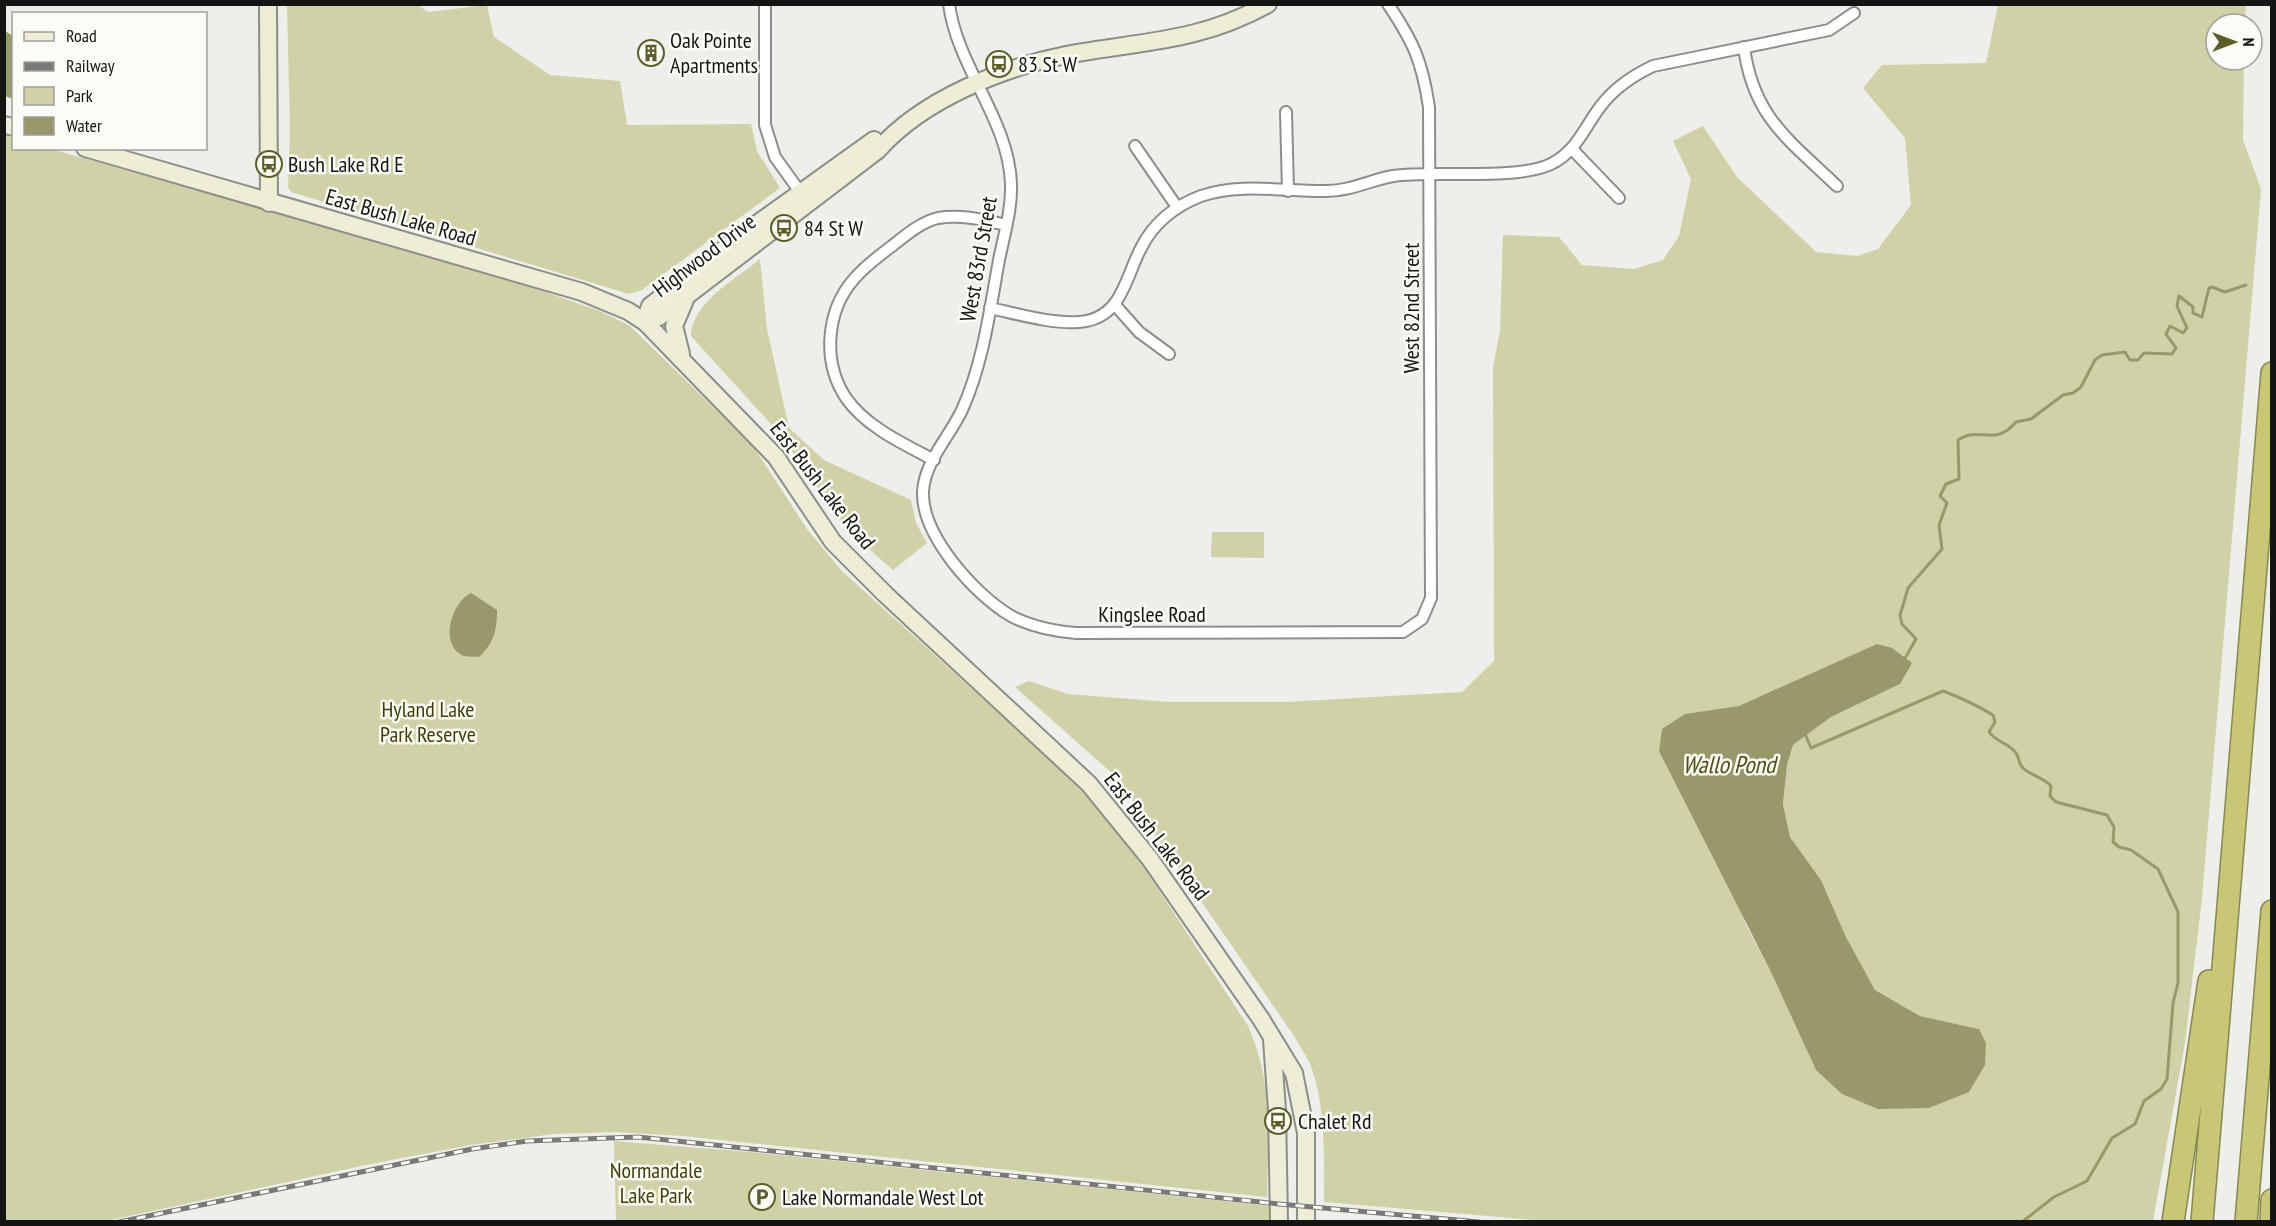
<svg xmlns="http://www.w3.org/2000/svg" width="2276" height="1226" font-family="'PT Sans Narrow',sans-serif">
<rect width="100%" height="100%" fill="#eeefea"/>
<!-- green -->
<g fill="#d0d1a6" fill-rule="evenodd">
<path d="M 287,5 L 418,5 L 428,12 L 487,5 L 494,37 L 550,75 L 620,81 L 627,125 L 751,124 L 757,151 L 780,188 L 642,290 L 629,294 L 291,192 L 288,187 L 290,131 Z"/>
<path d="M 1998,5 L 2246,5 L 2245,24 L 2216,24 L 2216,60 L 2244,60 L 2243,140 L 2261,189 L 2202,898 L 2185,1043 L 2153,1221 L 1557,1222 L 1324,1202 C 1324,1158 1326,1111 1312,1069 C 1308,1057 1300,1047 1294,1036 L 1114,775 L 1015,687 L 1029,681 L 1068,694 L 1169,702 L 1285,702 L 1462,692 L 1494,661 L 1493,367 L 1500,331 L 1503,235 L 1559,237 L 1582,265 L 1634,269 L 1663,260 L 1679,236 L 1691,179 L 1673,141 L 1703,126 L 1737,177 L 1816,252 L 1857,256 L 1878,249 L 1911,205 L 1905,138 L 1863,88 L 1882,65 L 1986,63 ZM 1900,684 L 1831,717 L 1793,745 L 1787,765 L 1783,804 L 1790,837 L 1821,880 L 1846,937 L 1875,990 L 1920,1016 L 1979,1029 L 1816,1070 L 1769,968 L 1745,923 L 1685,714 Z"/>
<path d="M 5,135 L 13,138 L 14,148 L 51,149 L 502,277 L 600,311 L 630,326 L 753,446 L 807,529 L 842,571 L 1066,774 L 1124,837 L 1248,1026 C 1274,1085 1268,1134 1267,1197 L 682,1136 L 616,1132 L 554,1134 L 471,1145 L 371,1164 L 106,1221 L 5,1221 Z"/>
<path d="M 760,259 L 767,329 L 789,428 L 824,460 L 911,500 L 916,523 L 927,543 L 893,570 L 855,537 L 833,510 L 779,433 L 691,336 C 692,302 735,280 760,259 Z"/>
<path d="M 1212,532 L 1264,532 L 1264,558 L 1211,557 Z"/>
<path d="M 614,1141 L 750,1152 L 1273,1206 L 1273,1221 L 616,1221 Z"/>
</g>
<!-- water -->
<g fill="#98986a">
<path d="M 5,31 L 13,36 L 13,99 L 5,96 Z"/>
<path d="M 471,593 L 497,610 C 497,630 494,643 479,657 C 473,656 465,658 460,654 C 440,641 452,602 471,593 Z"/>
<path d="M 1877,644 L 1892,648 L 1912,663 L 1900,684 L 1831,717 L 1793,745 L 1787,765 L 1783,804 L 1790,837 L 1821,880 L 1846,937 L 1875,990 L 1920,1016 L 1979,1029 L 1986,1043 L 1985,1065 L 1969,1092 L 1929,1108 L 1878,1109 L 1842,1094 L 1816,1070 L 1769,968 L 1659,751 L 1662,729 L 1685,714 L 1739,706 Z"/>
</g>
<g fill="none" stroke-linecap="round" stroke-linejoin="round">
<!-- stream -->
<g stroke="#98986a" stroke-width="3">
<path d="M 1904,660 L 1916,639 L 1902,624 L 1900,615 L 1904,602 L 1908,588 L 1942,549 L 1939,525 L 1947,503 L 1940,496 L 1946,484 L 1959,479 L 1958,440 C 1979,425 1994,448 2016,422 L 2031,419 L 2063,395 L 2073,393 L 2081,387 L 2095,360 L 2102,355 L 2125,352 L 2130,360 L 2138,360 L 2144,353 L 2172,354 L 2176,348 L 2166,334 L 2170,326 L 2183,333 L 2187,328 L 2177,306 L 2179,296 L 2193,307 L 2193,313 L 2202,317 L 2209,288 L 2212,287 L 2225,292 L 2246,285"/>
<path d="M 1805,734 L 1811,748 L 1943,691 C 1959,697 1978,706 1993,715 L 1995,722 L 1989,732 C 1996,742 2009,743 2016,753 C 2019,757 2019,764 2022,767 C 2029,775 2043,777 2051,786 L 2050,796 L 2056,802 L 2107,815 L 2114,827 L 2113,842 L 2119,847 L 2131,850 L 2158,869 L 2178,912 L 2178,983 L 2173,1003 L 2167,1079 L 2161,1089 L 2144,1101 L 2135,1124 L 2112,1138 L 2087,1181 L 2054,1197 L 2022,1222"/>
</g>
<defs>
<g id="street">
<path d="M 765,4 L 765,125 L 775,157 L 803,196"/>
<path d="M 949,4 C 957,67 1009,120 1011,184 C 1012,209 1004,235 999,260 C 990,309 983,364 962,410 C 950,436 925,461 923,491 C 921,535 975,595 1011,616 C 1032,627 1053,631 1076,633 L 1403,632 L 1422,619 L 1431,598 L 1429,107 C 1422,61 1414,43 1388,4"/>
<path d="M 1744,47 C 1753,117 1789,140 1837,186"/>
<path d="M 1286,112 L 1288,191"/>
<path d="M 1135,146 L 1177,207"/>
<path d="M 1572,149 L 1619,198"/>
<path d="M 1115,305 L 1139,332 L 1169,354"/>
<path d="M 990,308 C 1018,314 1051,324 1079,322 C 1122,319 1125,278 1141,248 C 1154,222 1175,206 1201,196 C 1240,182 1287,192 1327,191 C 1351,191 1370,180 1393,176 C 1435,170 1515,181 1551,164 C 1577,151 1584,128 1600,107 C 1614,88 1632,76 1653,66 L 1829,30 L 1854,13"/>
<path d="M 934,460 C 904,444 866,427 846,398 C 822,362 826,311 854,279 C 865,266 879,256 892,246 C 906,235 921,222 938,218 C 961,214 984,220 1006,225"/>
</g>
<g id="secondary">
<path d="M 268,4 L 269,203"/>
<path d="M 4,125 L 14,127"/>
<path d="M 85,148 L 582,292 L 628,311 L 645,322 L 776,457 L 833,542 L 886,595 L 1089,784 L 1150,859 L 1261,1019 L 1294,1073 L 1306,1133 L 1306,1222"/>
<path d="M 645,322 L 659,317 L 878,150 C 922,100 1001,68 1066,55 C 1140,41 1198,43 1268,4"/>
<path d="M 645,322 L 650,306 L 754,226 L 874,140"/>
<path d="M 681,354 L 674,326 L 685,300"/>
<path d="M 1272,1040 L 1277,1110 L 1279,1222"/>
</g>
<g id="highway">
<path d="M 2173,1222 L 2209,981"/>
<path d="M 2202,1222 L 2272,373"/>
<path d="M 2246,1222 L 2272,911"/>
<path d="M 2271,1222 L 2272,1200"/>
</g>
</defs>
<!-- street casing -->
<use href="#street" stroke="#8d8e89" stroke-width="14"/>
<!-- secondary casing -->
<use href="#secondary" stroke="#8d8e89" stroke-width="20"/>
<!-- highway casing -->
<use href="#highway" stroke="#888853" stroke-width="24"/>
<!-- street -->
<use href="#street" stroke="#fff" stroke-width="10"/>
<!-- secondary -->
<use href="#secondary" stroke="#eeeed6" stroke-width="16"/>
<!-- highway -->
<use href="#highway" stroke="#c7c775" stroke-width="21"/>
<defs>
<path id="rail" d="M 119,1222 L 472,1149 L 527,1141 L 638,1137 L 1279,1204 L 1479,1222"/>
</defs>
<!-- rail casing -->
<use href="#rail" stroke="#797a77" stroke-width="5"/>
<!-- rail -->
<use href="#rail" stroke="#fcfcf7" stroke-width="3" stroke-dasharray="9" stroke-linecap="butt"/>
</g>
<!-- icons -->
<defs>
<symbol id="building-ring" viewBox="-11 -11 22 22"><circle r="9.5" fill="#fcfcf7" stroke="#5d5d2a" stroke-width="1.5"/><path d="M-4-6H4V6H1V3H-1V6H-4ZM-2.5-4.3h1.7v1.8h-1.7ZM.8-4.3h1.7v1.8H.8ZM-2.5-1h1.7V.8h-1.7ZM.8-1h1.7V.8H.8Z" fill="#5d5d2a"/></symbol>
<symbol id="bus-ring" viewBox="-11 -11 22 22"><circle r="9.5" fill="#fcfcf7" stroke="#5d5d2a" stroke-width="1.5"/><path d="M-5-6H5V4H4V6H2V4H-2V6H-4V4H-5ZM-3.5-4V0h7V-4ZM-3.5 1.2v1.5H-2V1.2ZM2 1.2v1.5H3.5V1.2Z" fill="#5d5d2a"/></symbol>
<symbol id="parking-ring" viewBox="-11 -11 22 22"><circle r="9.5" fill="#fcfcf7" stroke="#5d5d2a" stroke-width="1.5"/><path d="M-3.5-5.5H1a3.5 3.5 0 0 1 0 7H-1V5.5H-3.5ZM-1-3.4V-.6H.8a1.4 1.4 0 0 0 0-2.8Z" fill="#5d5d2a"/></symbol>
</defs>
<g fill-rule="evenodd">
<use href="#building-ring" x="636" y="38" width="30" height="30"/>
<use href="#bus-ring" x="984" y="49" width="30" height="30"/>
<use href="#bus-ring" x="254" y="149" width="30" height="30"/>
<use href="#bus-ring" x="769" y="213" width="30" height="30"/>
<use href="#bus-ring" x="1263" y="1106" width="30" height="30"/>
<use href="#parking-ring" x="747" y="1182" width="30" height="30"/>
</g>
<g text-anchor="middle" stroke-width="5" stroke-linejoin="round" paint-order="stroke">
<!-- poi labels -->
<g font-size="22" fill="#141413" stroke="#fcfcf7" text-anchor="start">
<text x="670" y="48">Oak Pointe<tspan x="670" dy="25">Apartments</tspan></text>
<text x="1018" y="72">83 St W</text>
<text x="288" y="172">Bush Lake Rd E</text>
<text x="804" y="236">84 St W</text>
<text x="1298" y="1129">Chalet Rd</text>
<text x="782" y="1205">Lake Normandale West Lot</text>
</g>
<!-- street labels -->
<g font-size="22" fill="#141413" stroke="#fcfcf7">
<text transform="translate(401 217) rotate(16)" y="8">East Bush Lake Road</text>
<text transform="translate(704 255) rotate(-37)" y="8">Highwood Drive</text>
<text transform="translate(978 259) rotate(-80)" y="8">West 83rd Street</text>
<text transform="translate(1411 308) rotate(-90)" y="8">West 82nd Street</text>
<text transform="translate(823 485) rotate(52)" y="8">East Bush Lake Road</text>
<text x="1152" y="622">Kingslee Road</text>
<text transform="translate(1157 836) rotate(52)" y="8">East Bush Lake Road</text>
</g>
<!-- park labels -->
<g font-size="22" fill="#403f03" stroke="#fcfcf7">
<text x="428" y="717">Hyland Lake<tspan x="428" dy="25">Park Reserve</tspan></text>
<text x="656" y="1178">Normandale<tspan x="656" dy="25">Lake Park</tspan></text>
</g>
<!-- water labels -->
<g font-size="24" font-style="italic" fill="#4d4d15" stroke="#fcfcf7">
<text x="1729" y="773">Wallo Pond</text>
</g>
</g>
<!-- border -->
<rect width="2276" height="1226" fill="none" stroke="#141413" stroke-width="12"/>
<!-- legend -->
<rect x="12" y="12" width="195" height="138" fill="#fcfcf7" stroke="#9f9f9c" stroke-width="1.5"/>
<rect x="24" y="32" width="30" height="9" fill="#eeeed6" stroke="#9f9f9c" stroke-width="1.5"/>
<text x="66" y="42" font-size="18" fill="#141413">Road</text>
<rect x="24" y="62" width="30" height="9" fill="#797a77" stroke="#9f9f9c" stroke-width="1.5"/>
<text x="66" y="72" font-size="18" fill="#141413">Railway</text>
<rect x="24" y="87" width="30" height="18" fill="#d0d1a6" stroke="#9f9f9c" stroke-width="1.5"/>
<text x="66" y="102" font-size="18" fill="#141413">Park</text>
<rect x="24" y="117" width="30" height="18" fill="#98986a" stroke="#9f9f9c" stroke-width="1.5"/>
<text x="66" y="132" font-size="18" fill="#141413">Water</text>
<!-- north arrow -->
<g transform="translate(2234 42) rotate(90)"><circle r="28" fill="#fcfcf7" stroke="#9f9f9c" stroke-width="1.5"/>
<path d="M0-4.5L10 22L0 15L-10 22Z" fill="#5d5d2a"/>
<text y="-9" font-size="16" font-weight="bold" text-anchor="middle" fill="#141413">N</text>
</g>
</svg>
